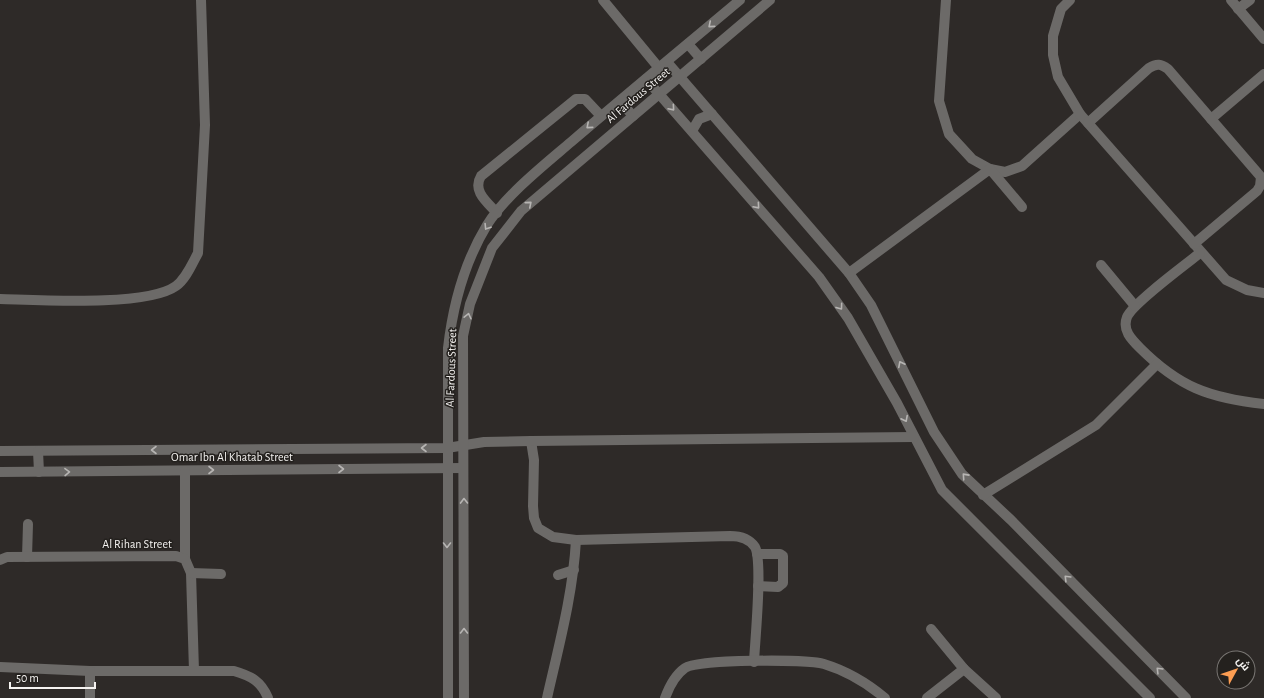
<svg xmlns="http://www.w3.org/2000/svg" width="1264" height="698" font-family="'Alegreya Sans',Cairo,sans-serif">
<rect width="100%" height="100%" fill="#2e2a28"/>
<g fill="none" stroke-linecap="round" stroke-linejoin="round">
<!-- minor -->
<g stroke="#6c6a68" stroke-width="10">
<path d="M 603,0 L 659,68"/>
<path d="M 946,0 L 939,101 L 949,134 L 972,159 L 990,169 L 1005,172 L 1022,166 L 1080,114"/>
<path d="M 1070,0 L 1061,9 L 1053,36 L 1053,55 L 1058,77 L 1080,114 L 1226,280 L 1247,290 L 1264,293"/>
<path d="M 1231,0 L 1264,39"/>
<path d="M 1238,9 L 1250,0"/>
<path d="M 688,44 L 701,59"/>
<path d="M 667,62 L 849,273 L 871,305 L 934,432 L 962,474 L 1011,520 L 1186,698"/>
<path d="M 646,79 L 819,277 L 848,318 L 897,403 L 942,490 L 1150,698"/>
<path d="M 620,101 L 633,116"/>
<path d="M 1211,119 L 1264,74"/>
<path d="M 1088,123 L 1149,68 C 1157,63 1161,64 1168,69 L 1261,177 L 1260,186 L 1257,191 L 1194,244"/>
<path d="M 692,131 L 699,119 L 712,114"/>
<path d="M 497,213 C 487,202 472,191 481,176 L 576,99 L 585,99 L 601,116"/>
<path d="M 1200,253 C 1186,264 1132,304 1127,317 C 1122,330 1131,339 1140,348 C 1179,387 1209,398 1264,404"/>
<path d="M 1101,265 L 1135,306"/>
<path d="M 849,273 L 990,169 L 1022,207"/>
<path d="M 0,299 C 38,300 147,307 176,286 C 186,279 192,264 198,253 L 205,125 L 201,0"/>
<path d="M 531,441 L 534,460 L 533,506 L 534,518 L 538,528 L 553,537 L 576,540 L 730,536 C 740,536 749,538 755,547 C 763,562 755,640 754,662"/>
<path d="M 0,451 L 447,448 L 484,442 L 531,441 L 914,437"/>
<path d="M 38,451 L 39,472"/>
<path d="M 0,472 L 463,468"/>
<path d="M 983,495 L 1096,425 L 1157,364"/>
<path d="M 757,554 L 780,554 L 783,556 L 783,583 L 778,587 L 758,586"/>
<path d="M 27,557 L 28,524"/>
<path d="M 185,559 L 185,471"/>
<path d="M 0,560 L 7,557 L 176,556 L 185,559 L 191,573 L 194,671"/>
<path d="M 191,573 L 221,574"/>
<path d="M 558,575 L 574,570"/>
<path d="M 931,629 L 964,669"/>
<path d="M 0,667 L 90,671 L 234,671 C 251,676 261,681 268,698"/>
<path d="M 90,671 L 90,698"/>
<path d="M 448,698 L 448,348 C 453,304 464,263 487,225 C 506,195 544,165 571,142 C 627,94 684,47 740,0"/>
<path d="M 464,698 L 463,336 L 470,304 L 492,248 L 521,211 L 770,0"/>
<path d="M 547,698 C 559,645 573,594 576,540"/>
<path d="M 665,698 C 669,687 675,675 685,668 C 698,659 807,659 824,664 C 847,671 867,683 885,698"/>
<path d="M 927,698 L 964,669 L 996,698"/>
</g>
</g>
<!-- one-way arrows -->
<defs><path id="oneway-chevron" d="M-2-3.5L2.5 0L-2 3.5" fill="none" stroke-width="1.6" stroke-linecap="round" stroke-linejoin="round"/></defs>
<g stroke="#b7b5b3">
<use href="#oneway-chevron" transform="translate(711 25) rotate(140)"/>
<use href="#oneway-chevron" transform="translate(672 108) rotate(49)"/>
<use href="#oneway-chevron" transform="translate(589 126) rotate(139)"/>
<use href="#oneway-chevron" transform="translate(529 204) rotate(-40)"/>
<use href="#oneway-chevron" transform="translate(757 206) rotate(49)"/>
<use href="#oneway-chevron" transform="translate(487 227) rotate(122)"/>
<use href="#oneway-chevron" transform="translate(840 307) rotate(54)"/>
<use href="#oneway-chevron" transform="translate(468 316) rotate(-77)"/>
<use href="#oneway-chevron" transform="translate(901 364) rotate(-117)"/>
<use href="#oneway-chevron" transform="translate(905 419) rotate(63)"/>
<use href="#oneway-chevron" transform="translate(424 448) rotate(180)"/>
<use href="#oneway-chevron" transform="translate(154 450) rotate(180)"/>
<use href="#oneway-chevron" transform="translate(341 469)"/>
<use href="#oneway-chevron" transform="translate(211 470)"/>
<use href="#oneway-chevron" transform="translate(67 472) rotate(-1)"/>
<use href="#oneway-chevron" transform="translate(965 476) rotate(-132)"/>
<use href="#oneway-chevron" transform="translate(464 501) rotate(-91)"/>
<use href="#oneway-chevron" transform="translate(447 545) rotate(90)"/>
<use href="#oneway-chevron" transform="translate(1067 578) rotate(-135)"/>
<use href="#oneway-chevron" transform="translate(464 631) rotate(-90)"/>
<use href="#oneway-chevron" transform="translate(1159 670) rotate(-135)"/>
</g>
<g text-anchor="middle" stroke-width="3" stroke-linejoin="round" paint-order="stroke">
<!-- street labels -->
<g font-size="12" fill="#f5f3f1" stroke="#24211e">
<text transform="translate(638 95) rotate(-40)" y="4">Al Fardous Street</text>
<text transform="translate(451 368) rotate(-88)" y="4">Al Fardous Street</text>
<text x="232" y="461">Omar Ibn Al Khatab Street</text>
<text x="137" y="548">Al Rihan Street</text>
</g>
</g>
<!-- north arrow -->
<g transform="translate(1236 670) rotate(50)"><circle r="19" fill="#24211e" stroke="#787572"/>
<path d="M0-3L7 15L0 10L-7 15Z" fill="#fc9d52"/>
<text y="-6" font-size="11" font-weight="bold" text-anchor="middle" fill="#f5f3f1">ش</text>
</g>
<!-- scale -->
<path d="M10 682v6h85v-6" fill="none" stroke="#f5f3f1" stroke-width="2"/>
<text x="16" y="682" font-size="12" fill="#f5f3f1" stroke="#24211e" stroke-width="3" paint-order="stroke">50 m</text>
</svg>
